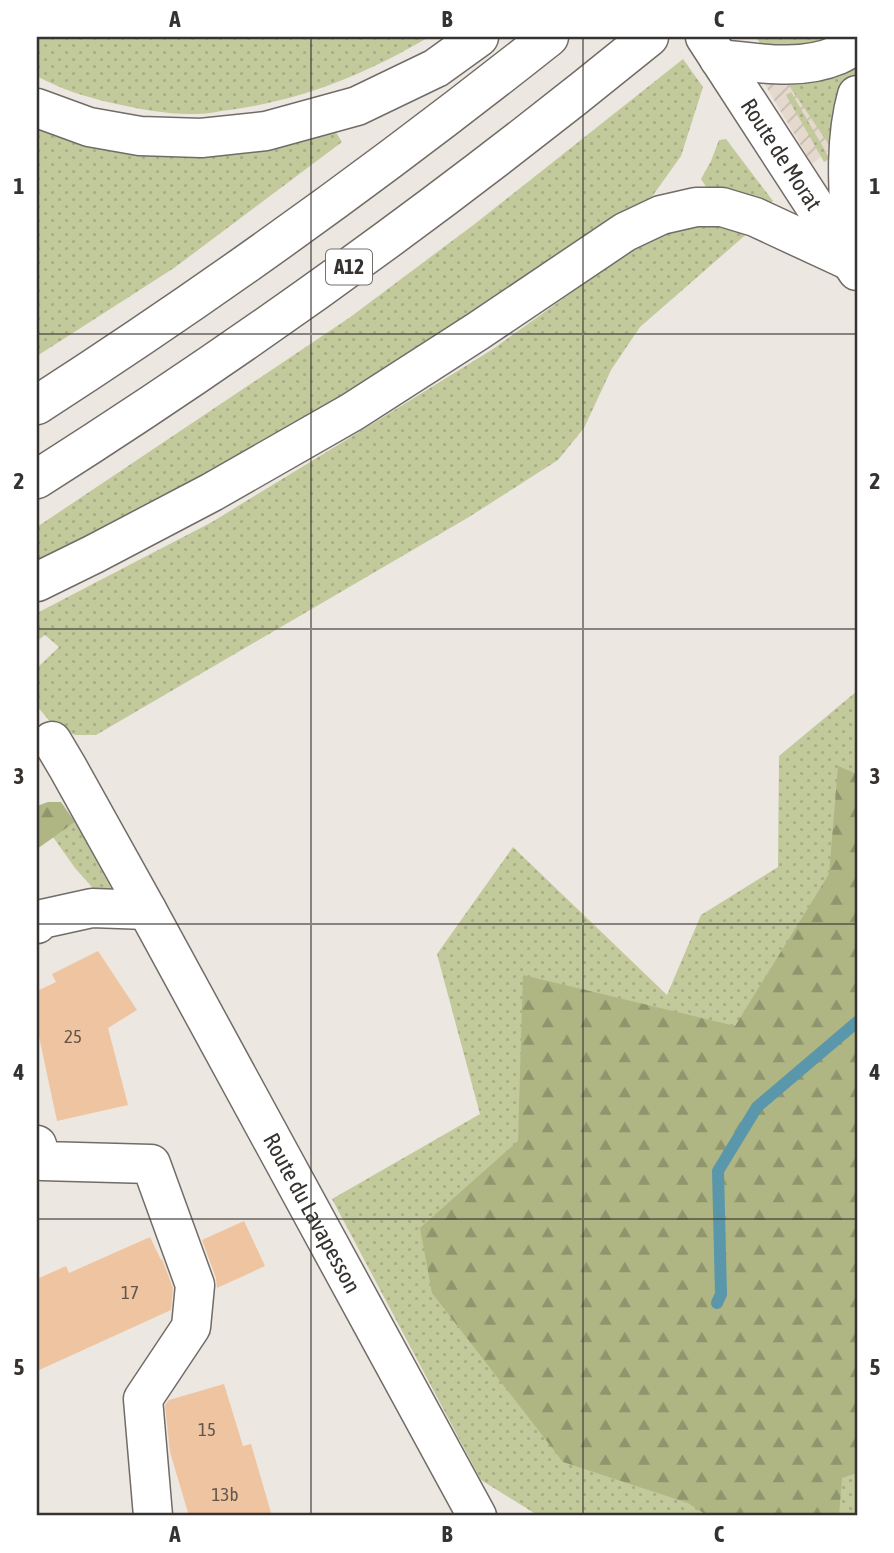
<svg xmlns="http://www.w3.org/2000/svg" width="894" height="1553" font-family="'Asap Condensed',sans-serif">
<defs>
<pattern id="industrial-furrows" width="10" height="10" patternUnits="userSpaceOnUse" patternTransform="scale(1.75)"><rect width="10" height="10" fill="#e5d9ce"/><path d="M-1 1l2-2M0 10L10 0M9 11l2-2" fill="none" stroke="#c5bbb1"/></pattern>
<pattern id="green-dots" width="8" height="8" patternUnits="userSpaceOnUse" patternTransform="scale(1.75)"><rect width="8" height="8" fill="#c2c99b"/><path d="M2 2h.1M6 6h.1" fill="none" stroke="#a7ad86" stroke-width="1.8" stroke-linecap="round"/></pattern>
<pattern id="forest-firs" width="22" height="20" patternUnits="userSpaceOnUse" patternTransform="scale(1.75)"><rect width="22" height="20" fill="#afb684"/><path d="M5 1l3.5 6h-7zM16 11l3.5 6h-7z" fill="#8f956c"/></pattern>
</defs>
<rect width="100%" height="100%" fill="#ede7e1"/>
<!-- industrial -->
<path fill="url(#industrial-furrows)" d="M 806,37 L 857,128 L 812,164 L 761,78 Z"/>
<!-- green -->
<g fill="url(#green-dots)">
<path d="M 37,37 L 429,37 C 366,74 303,100 229,110 C 219,111 208,114 197,114 C 171,115 138,109 112,103 C 86,97 60,89 37,76 Z"/>
<path d="M 756,37 L 857,37 L 857,186 Z"/>
<path d="M 683,59 L 703,87 L 681,156 L 641,212 L 354,396 L 37,565 L 37,527 L 349,318 L 476,223 Z"/>
<path d="M 791,92 L 830,159 L 824,162 L 786,95 Z"/>
<path d="M 37,125 L 335,131 L 342,142 L 174,268 L 37,356 Z"/>
<path d="M 726,139 L 773,201 L 769,204 L 732,189 L 707,188 L 701,179 L 711,161 L 719,140 Z"/>
<path d="M 773,211 L 640,327 L 611,370 L 584,428 L 558,460 L 469,517 L 96,735 L 75,735 L 52,724 L 37,706 L 37,668 L 59,647 L 45,635 L 37,641 L 37,613 L 212,522 L 351,437 L 493,349 L 652,235 Z"/>
<path d="M 857,691 L 857,1516 L 539,1516 L 481,1480 L 332,1199 L 480,1114 L 437,954 L 513,847 L 667,995 L 701,915 L 778,867 L 779,756 Z"/>
<path d="M 75,822 L 111,888 L 111,893 L 99,895 L 75,868 L 53,837 Z"/>
</g>
<!-- forest -->
<g fill="url(#forest-firs)">
<path d="M 838,766 L 857,774 L 857,1473 L 842,1478 L 839,1516 L 708,1516 L 688,1503 L 563,1462 L 432,1293 L 420,1228 L 518,1141 L 523,975 L 735,1026 L 829,874 Z"/>
<path d="M 48,802 L 61,802 L 75,822 L 37,849 L 37,806 Z"/>
</g>
<g fill="none" stroke-linecap="round" stroke-linejoin="round">
<!-- stream -->
<path stroke="#5a97aa" stroke-width="12" d="M 717,1303 L 721,1294 L 718,1171 L 757,1107 L 857,1022"/>
</g>
<!-- building -->
<g fill="#efc4a0">
<path d="M 98,951 L 137,1010 L 108,1028 L 128,1105 L 57,1121 L 37,1027 L 37,991 L 56,982 L 52,974 Z"/>
<path d="M 244,1221 L 265,1266 L 217,1288 L 216,1278 L 202,1240 Z"/>
<path d="M 150,1237 L 161,1260 L 162,1259 L 173,1288 L 171,1310 L 37,1371 L 37,1279 L 66,1266 L 69,1273 Z"/>
<path d="M 224,1384 L 243,1446 L 251,1444 L 272,1516 L 189,1516 L 170,1452 L 165,1405 L 169,1400 Z"/>
</g>
<g fill="none" stroke-linecap="round" stroke-linejoin="round">
<defs>
<g id="street">
<path id="s1" d="M 52,741 L 68,768 L 147,910 L 477,1516"/>
<path d="M 37,924 L 42,919 L 92,908 L 147,910"/>
<path d="M 37,1145 L 42,1161 L 151,1164 L 195,1285 L 191,1327 L 143,1399 L 153,1516"/>
</g>
<g id="secondary">
<path id="s2" d="M 705,37 L 857,271"/>
</g>
<g id="highway">
<path d="M 719,59 C 758,63 801,71 838,55 C 845,52 851,48 857,44"/>
<path d="M 37,108 L 89,127 L 140,136 L 201,138 L 266,131 L 357,106 L 436,68 L 479,37"/>
<path d="M 37,405 C 214,291 384,168 549,37"/>
<path d="M 37,479 C 250,344 454,196 649,37"/>
<path d="M 37,582 L 94,554 L 212,492 L 352,412 L 478,331 L 625,232 L 661,215 L 696,207 L 722,207 L 755,217 L 852,262 C 850,208 842,148 857,95"/>
</g>
</defs>
<!-- street casing -->
<use href="#street" stroke="#726c68" stroke-width="41"/>
<!-- secondary casing -->
<use href="#secondary" stroke="#726c68" stroke-width="41"/>
<!-- highway casing -->
<use href="#highway" stroke="#726c68" stroke-width="41"/>
<!-- street -->
<use href="#street" stroke="#fff" stroke-width="38"/>
<!-- secondary -->
<use href="#secondary" stroke="#fff" stroke-width="38"/>
<!-- highway -->
<use href="#highway" stroke="#fff" stroke-width="38"/>
</g>
<!-- grid -->
<path fill="none" stroke="#353230" stroke-width="2" stroke-opacity="0.55" d="M 311,37 L 311,1516M 583,37 L 583,1516M 37,334 L 857,334M 37,629 L 857,629M 37,924 L 857,924M 37,1219 L 857,1219"/>
<g text-anchor="middle" stroke-width="7" stroke-linejoin="round" paint-order="stroke">
<!-- number labels -->
<g font-size="19" fill="#64564c">
<text x="73" y="1043">25</text>
<text x="130" y="1299">17</text>
<text x="207" y="1436">15</text>
<text x="225" y="1501">13b</text>
</g>
<!-- shield labels -->
<rect fill="#fff" stroke="#72706e" stroke-width="2" x="326" y="249.5" width="46" height="35" rx="5"/>
<g font-size="21" font-weight="bold" fill="#353230">
<text x="349" y="274">A12</text>
</g>
<!-- street labels -->
<g font-size="23" fill="#353230" stroke="#fff">
<text dy="8" stroke="none"><textPath href="#s2" startOffset="140">Route de Morat</textPath></text>
<text dy="8" stroke="none"><textPath href="#s1" startOffset="539">Route du Lavapesson</textPath></text>
</g>
</g>
<!-- border -->
<rect width="894" height="1553" fill="none" stroke="#ffffff" stroke-width="77"/>
<rect x="38" y="38" width="818" height="1476" fill="none" stroke="#353230" stroke-width="2.5"/>
<g font-size="23" text-anchor="middle" font-weight="bold" fill="#353230">
<text x="175" y="27">A</text>
<text x="447" y="27">B</text>
<text x="719" y="27">C</text>
<text x="19" y="194">1</text>
<text x="875" y="194">1</text>
<text x="19" y="489">2</text>
<text x="875" y="489">2</text>
<text x="19" y="784">3</text>
<text x="875" y="784">3</text>
<text x="19" y="1080">4</text>
<text x="875" y="1080">4</text>
<text x="19" y="1375">5</text>
<text x="875" y="1375">5</text>
<text x="175" y="1542">A</text>
<text x="447" y="1542">B</text>
<text x="719" y="1542">C</text>
</g>
</svg>
